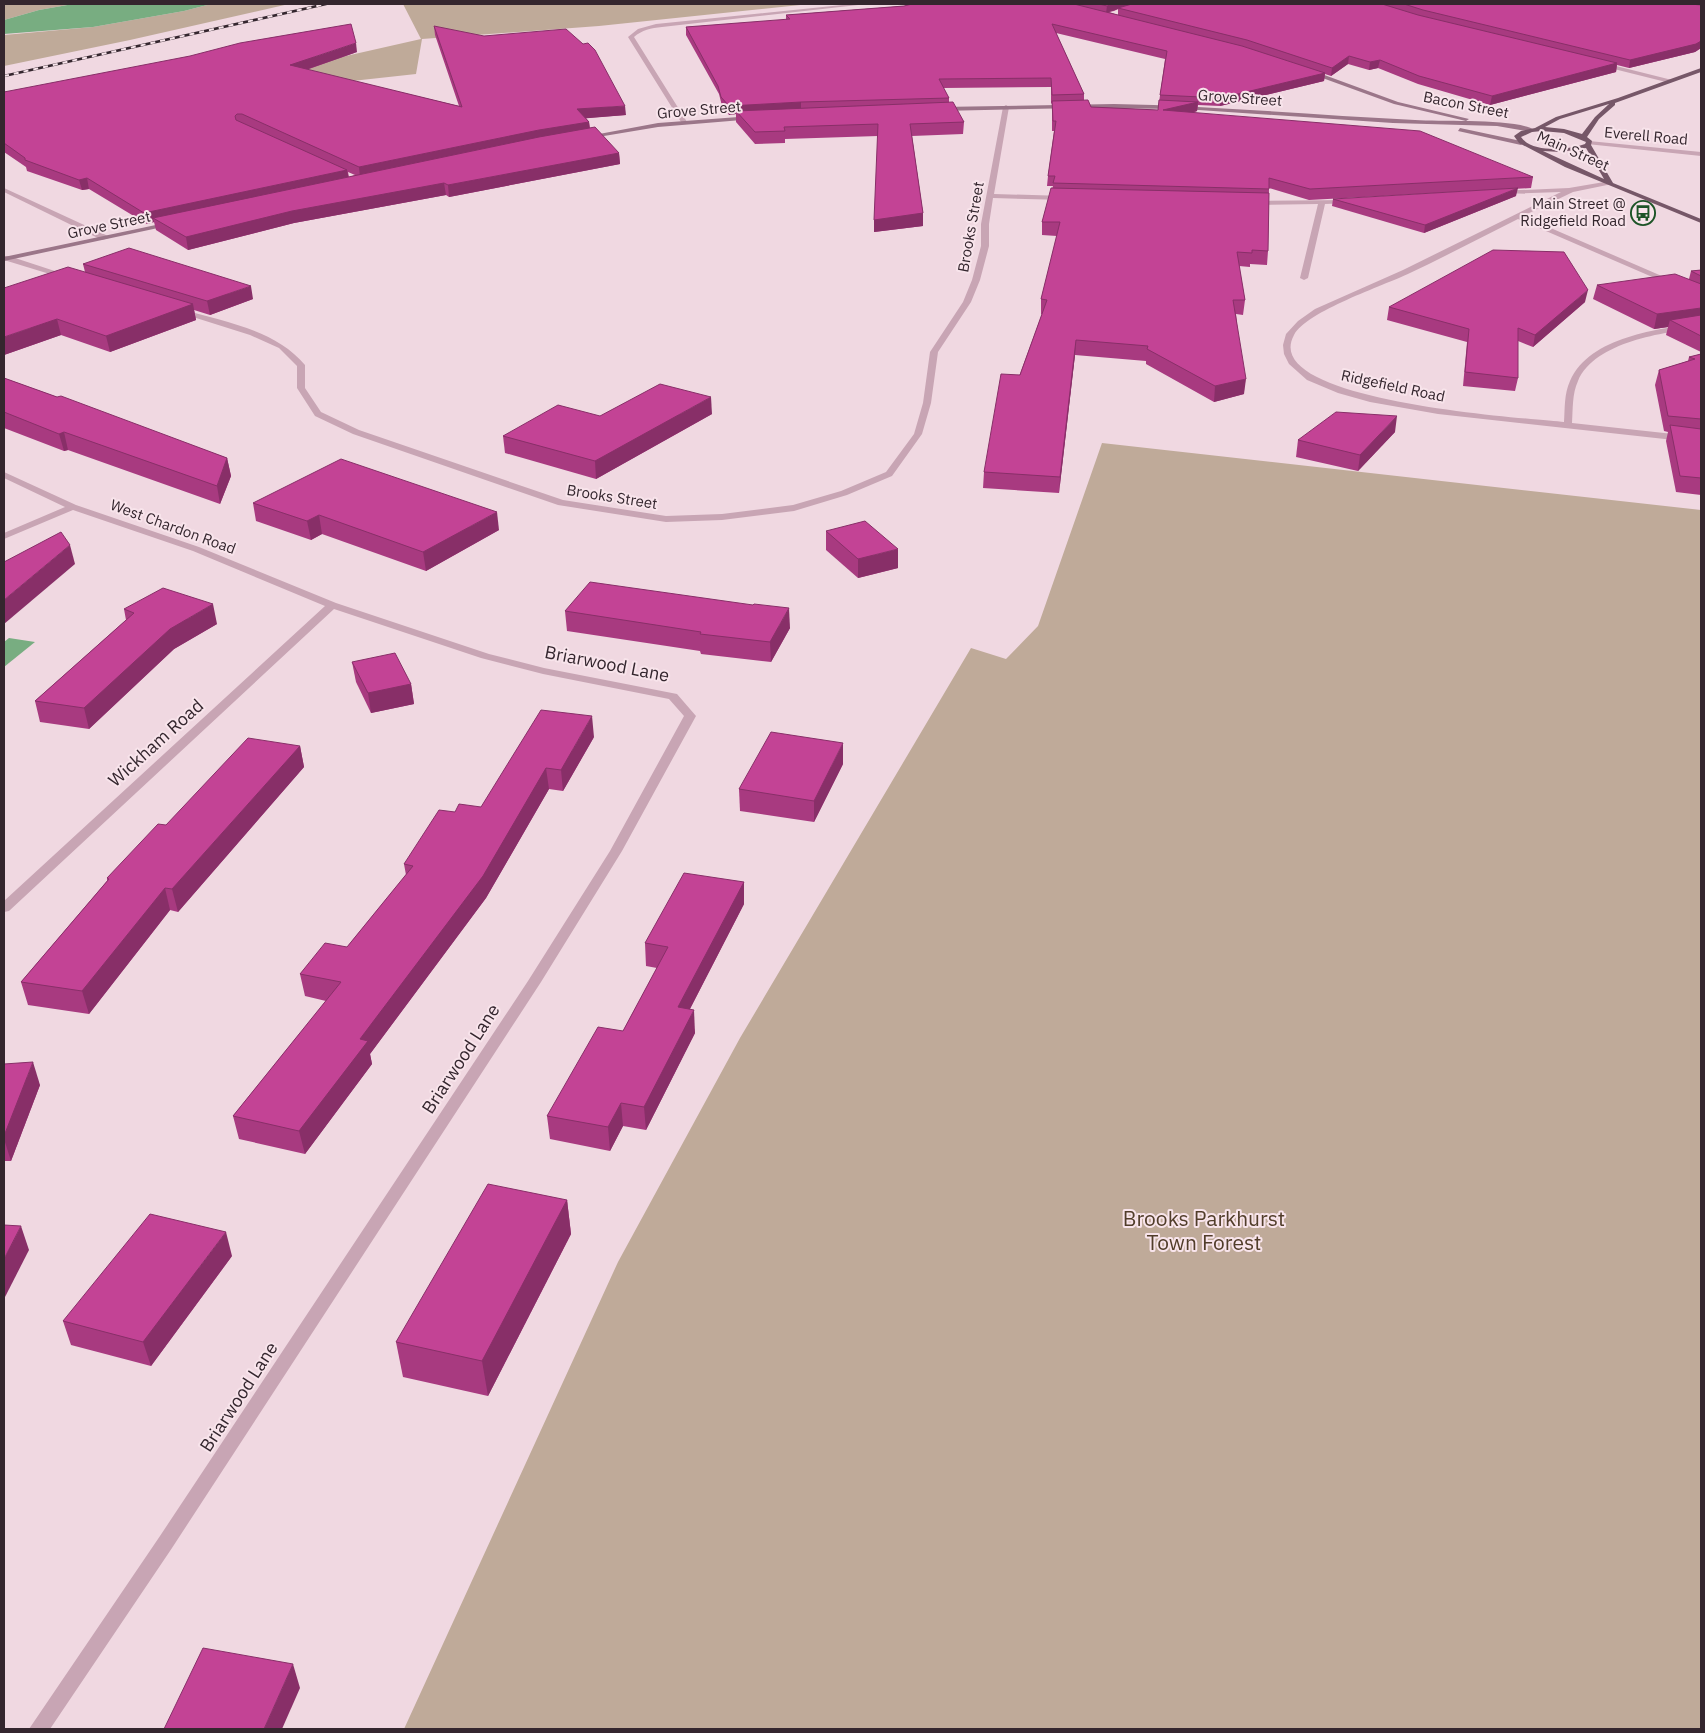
<svg xmlns="http://www.w3.org/2000/svg" width="1705" height="1733" font-family="'IBM Plex Sans',sans-serif">
<rect width="100%" height="100%" fill="#f0d8e1"/>
<!-- green -->
<g fill="#bfaa99">
<path d="M 4,4 L 73,4 L 39,10 L 4,20 Z"/>
<path d="M 211,4 L 289,4 L 130,40 L 4,66 L 4,35 L 93,27 L 184,11 Z"/>
<path d="M 403,4 L 810,4 L 599,26 L 422,39 L 416,74 L 243,93 L 315,63 L 421,39 Z"/>
<path d="M 1102,443 L 1701,510 L 1701,1729 L 404,1729 L 618,1262 L 740,1038 L 971,648 L 1006,659 L 1038,626 Z"/>
</g>
<!-- water -->
<g fill="#78ad81">
<path d="M 73,4 L 211,4 L 184,11 L 93,27 L 4,34 L 4,20 L 39,10 Z"/>
<path d="M 9,638 L 35,642 L 4,667 L 4,642 Z"/>
</g>
<g fill="none" stroke-linecap="round" stroke-linejoin="round">
<!-- street -->
<g fill="#c8a5b4" fill-rule="evenodd">
<path d="M 852,4 L 867,4 L 662,27 C 651,28 642,30 634,37 L 687,122 L 684,124 L 681,122 L 628,37 L 638,29 L 656,24 Z"/>
<path d="M 1600,62 L 1672,80 L 1673,81 L 1670,83 L 1598,65 Z"/>
<path d="M 1006,105 L 1009,107 L 994,194 L 1065,196 L 1068,198 L 1065,200 L 993,198 L 989,224 L 989,246 L 980,280 L 971,302 L 938,352 L 931,403 L 922,434 L 892,476 L 847,495 L 794,511 L 722,520 L 666,522 L 558,505 L 353,434 L 315,416 L 297,388 L 297,366 L 279,348 L 250,335 L 174,311 L 181,309 C 224,322 275,329 305,365 L 305,388 L 321,412 L 359,430 L 563,500 L 666,516 L 722,514 L 793,505 L 841,491 L 886,472 L 914,434 L 923,403 L 930,352 L 963,302 L 972,280 L 981,246 L 981,224 L 1003,107 Z"/>
<path d="M 1589,141 L 1701,152 L 1701,156 L 1587,144 L 1586,143 Z"/>
<path d="M 1610,181 L 1613,183 L 1612,184 L 1573,192 L 1523,216 L 1701,293 L 1701,298 L 1518,219 C 1482,237 1446,256 1410,273 C 1383,286 1307,311 1294,335 C 1257,402 1529,418 1564,422 C 1565,408 1564,394 1570,381 C 1590,336 1659,329 1701,323 L 1701,327 C 1664,333 1595,341 1578,381 C 1572,394 1573,409 1572,423 L 1701,437 L 1701,443 L 1438,414 L 1370,402 L 1338,393 L 1307,380 L 1289,364 L 1284,354 L 1283,345 L 1286,334 L 1298,321 L 1315,309 L 1403,270 L 1561,192 L 1500,194 L 1498,193 L 1498,191 L 1569,188 Z"/>
<path d="M 4,188 L 108,236 L 109,238 L 102,240 L 4,192 Z"/>
<path d="M 1348,200 L 1350,201 L 1350,203 L 1325,204 L 1308,278 L 1304,280 L 1300,278 L 1318,204 L 1253,205 L 1250,203 L 1253,201 Z"/>
<path d="M 4,256 L 9,256 L 73,277 L 66,279 L 4,260 Z"/>
<path d="M 4,472 L 76,505 L 199,547 L 336,603 L 489,654 L 544,668 L 677,694 L 696,716 L 622,851 L 541,982 L 172,1548 L 50,1729 L 29,1729 L 160,1536 L 528,981 L 610,851 L 684,716 L 669,699 L 543,674 L 481,658 L 334,609 L 9,911 L 4,912 L 4,901 L 325,606 L 193,551 L 73,510 L 4,539 L 4,533 L 65,507 L 4,478 Z"/>
</g>
<!-- secondary -->
<g fill="#9b7689" fill-rule="evenodd">
<path d="M 1308,69 L 1398,102 L 1469,119 L 1466,121 L 1394,104 L 1306,72 Z"/>
<path d="M 1114,104 C 1215,106 1315,115 1415,120 C 1442,122 1515,118 1535,130 L 1532,132 L 1497,126 L 1393,123 L 1184,109 L 1080,108 L 940,111 L 937,109 L 940,107 Z"/>
<path d="M 752,116 L 754,119 L 658,127 L 586,139 L 583,137 L 658,123 Z"/>
<path d="M 1460,128 L 1521,141 L 1524,143 L 1521,145 L 1458,131 Z"/>
<path d="M 170,222 L 174,224 L 172,225 L 4,261 L 4,257 Z"/>
</g>
<!-- primary -->
<path fill="#765768" fill-rule="evenodd" d="M 1701,68 L 1701,72 L 1615,103 L 1615,105 L 1599,119 L 1587,137 L 1592,141 L 1591,145 L 1613,183 L 1701,219 L 1701,223 L 1565,167 L 1519,143 L 1514,136 L 1521,131 L 1535,128 L 1556,117 L 1618,98 ZM 1609,104 L 1595,117 L 1582,134 L 1564,129 L 1545,127 L 1560,119 ZM 1542,131 L 1564,133 L 1586,142 L 1585,144 C 1568,150 1532,153 1521,137 L 1532,132 ZM 1586,148 L 1604,179 L 1543,151 L 1561,152 Z"/>
<defs>
<path id="rail" d="M 4,76 L 326,4"/>
</defs>
<!-- rail casing -->
<use href="#rail" stroke="#34262e" stroke-width="2.5"/>
<!-- rail -->
<use href="#rail" stroke="#f8e4eb" stroke-width="2" stroke-dasharray="5" stroke-linecap="butt"/>
</g>
<!-- wall -->
<g fill="#a83a80" fill-rule="evenodd">
<path d="M 912,4 L 1690,4 L 1701,5 L 1701,48 L 1695,52 L 1629,68 L 1617,65 L 1616,72 L 1490,105 L 1418,84 L 1378,68 L 1369,70 L 1348,64 L 1331,76 L 1325,74 L 1324,81 L 1220,106 L 1198,105 L 1197,111 L 1193,113 L 1533,177 L 1531,188 L 1309,200 L 1269,188 L 1268,251 L 1267,265 L 1250,264 L 1250,267 L 1239,266 L 1245,300 L 1243,315 L 1236,314 L 1244,394 L 1214,402 L 1146,364 L 1146,361 L 1075,355 L 1059,493 L 983,488 L 984,472 L 1042,314 L 1041,314 L 1041,299 L 1057,236 L 1042,235 L 1042,222 L 1053,186 L 1047,186 L 1048,176 L 1054,131 L 1052,131 L 1052,103 L 1051,104 L 1051,87 L 943,88 L 949,98 L 949,103 L 964,122 L 963,134 L 912,136 L 923,213 L 923,226 L 874,232 L 878,136 L 785,139 L 785,143 L 755,144 L 736,122 L 736,114 L 729,115 L 722,106 L 719,94 L 686,35 L 686,27 L 786,20 L 786,15 L 904,6 ZM 1118,9 L 1118,15 L 1109,12 L 1114,11 ZM 1056,33 L 1165,59 L 1158,110 L 1091,107 L 1084,101 L 1084,94 Z"/>
<path d="M 434,26 L 626,115 L 586,118 L 589,122 L 590,128 L 619,153 L 620,164 L 449,197 L 446,195 L 294,223 L 188,250 L 156,230 L 154,222 L 147,224 L 89,189 L 82,190 L 27,171 L 26,167 L 4,152 L 4,92 L 357,52 L 306,70 L 459,106 L 435,35 ZM 348,172 L 355,175 L 349,177 Z"/>
<path d="M 1516,196 L 1424,233 L 1332,206 L 1333,199 Z"/>
<path d="M 83,264 L 253,299 L 210,315 L 194,310 L 196,320 L 110,352 L 61,335 L 4,355 L 85,272 Z"/>
<path d="M 1701,270 L 1701,352 L 1666,335 L 1668,327 L 1654,329 L 1593,299 L 1597,285 L 1689,279 L 1691,271 Z"/>
<path d="M 1585,302 L 1533,347 L 1518,341 L 1518,378 L 1515,391 L 1463,386 L 1467,342 L 1387,320 L 1389,307 Z"/>
<path d="M 1701,354 L 1701,495 L 1676,492 L 1666,441 L 1668,432 L 1664,431 L 1655,385 L 1659,370 L 1688,361 L 1689,357 Z"/>
<path d="M 4,378 L 227,458 L 231,476 L 220,504 L 68,450 L 64,451 L 4,428 Z"/>
<path d="M 712,414 L 596,479 L 505,453 L 503,436 L 600,416 Z"/>
<path d="M 1395,432 L 1358,471 L 1296,457 L 1298,440 Z"/>
<path d="M 253,503 L 499,530 L 426,571 L 322,534 L 311,540 L 256,521 Z"/>
<path d="M 826,531 L 898,568 L 858,578 L 826,550 Z"/>
<path d="M 124,609 L 217,624 L 174,649 L 89,729 L 40,722 L 35,701 L 126,620 Z"/>
<path d="M 565,611 L 790,628 L 771,662 L 701,654 L 700,651 L 567,631 Z"/>
<path d="M 352,662 L 411,684 L 414,704 L 371,713 L 356,682 Z"/>
<path d="M 594,737 L 563,791 L 549,789 L 486,898 L 370,1054 L 372,1064 L 305,1154 L 239,1139 L 233,1116 L 326,1001 L 305,996 L 300,974 L 347,947 L 406,875 L 404,864 L 455,812 L 481,807 Z"/>
<path d="M 300,746 L 304,767 L 178,912 L 170,910 L 89,1014 L 28,1005 L 21,982 L 107,881 L 107,878 L 166,825 Z"/>
<path d="M 843,764 L 814,822 L 740,811 L 739,789 Z"/>
<path d="M 744,882 L 744,904 L 690,1009 L 695,1033 L 646,1130 L 623,1126 L 610,1151 L 550,1139 L 547,1116 L 623,1031 L 657,968 L 646,966 L 645,943 Z"/>
<path d="M 4,1064 L 40,1085 L 11,1161 L 4,1161 Z"/>
<path d="M 567,1200 L 571,1234 L 488,1396 L 403,1377 L 396,1342 Z"/>
<path d="M 232,1256 L 151,1366 L 71,1345 L 63,1321 Z"/>
</g>
<!-- shaded-wall -->
<g fill="#882f68">
<path d="M 1113,4 L 1136,4 L 1118,8 L 1118,9 L 1106,13 L 1107,6 Z"/>
<path d="M 1701,41 L 1701,48 L 1695,52 L 1629,68 L 1630,60 Z"/>
<path d="M 356,43 L 357,52 L 291,75 L 290,65 Z"/>
<path d="M 1349,56 L 1348,64 L 1331,76 L 1332,68 Z"/>
<path d="M 1380,60 L 1378,68 L 1369,70 L 1370,62 Z"/>
<path d="M 1617,63 L 1616,72 L 1490,105 L 1492,96 Z"/>
<path d="M 1325,73 L 1324,81 L 1220,106 L 1221,98 Z"/>
<path d="M 801,102 L 801,110 L 736,111 L 736,114 L 729,115 L 729,106 Z"/>
<path d="M 1198,102 L 1197,111 L 1162,120 L 1163,110 Z"/>
<path d="M 625,106 L 626,115 L 578,119 L 577,109 Z"/>
<path d="M 589,122 L 590,132 L 360,178 L 359,167 L 539,130 Z"/>
<path d="M 619,153 L 620,164 L 449,197 L 448,185 Z"/>
<path d="M 347,170 L 349,180 L 153,218 L 154,222 L 147,224 L 144,213 Z"/>
<path d="M 87,178 L 89,189 L 82,190 L 79,180 Z"/>
<path d="M 444,183 L 446,195 L 294,223 L 188,250 L 186,237 L 292,211 Z"/>
<path d="M 1518,188 L 1516,196 L 1424,233 L 1425,225 Z"/>
<path d="M 923,213 L 923,226 L 874,232 L 874,220 Z"/>
<path d="M 251,286 L 253,299 L 210,315 L 207,301 Z"/>
<path d="M 1588,290 L 1585,302 L 1533,347 L 1535,335 Z"/>
<path d="M 193,304 L 196,320 L 110,352 L 106,336 Z"/>
<path d="M 1701,308 L 1701,322 L 1670,320 L 1668,327 L 1654,329 L 1657,314 Z"/>
<path d="M 57,319 L 61,335 L 4,355 L 4,337 Z"/>
<path d="M 1076,340 L 1075,355 L 1059,493 L 1060,477 Z"/>
<path d="M 1246,379 L 1244,394 L 1214,402 L 1215,386 Z"/>
<path d="M 711,397 L 712,414 L 596,479 L 595,461 Z"/>
<path d="M 1397,416 L 1395,432 L 1358,471 L 1360,455 Z"/>
<path d="M 64,432 L 68,450 L 64,451 L 59,434 Z"/>
<path d="M 227,458 L 231,476 L 220,504 L 217,486 Z"/>
<path d="M 497,512 L 499,530 L 426,571 L 423,552 Z"/>
<path d="M 319,515 L 322,534 L 311,540 L 307,521 Z"/>
<path d="M 70,545 L 75,564 L 4,624 L 4,600 Z"/>
<path d="M 898,549 L 898,568 L 858,578 L 858,559 Z"/>
<path d="M 213,604 L 217,624 L 174,649 L 89,729 L 84,708 L 170,629 Z"/>
<path d="M 789,608 L 790,628 L 771,662 L 770,642 Z"/>
<path d="M 411,684 L 414,704 L 371,713 L 368,693 Z"/>
<path d="M 592,716 L 594,737 L 563,791 L 561,770 Z"/>
<path d="M 843,743 L 843,764 L 814,822 L 814,801 Z"/>
<path d="M 300,746 L 304,767 L 178,912 L 172,889 Z"/>
<path d="M 546,768 L 549,789 L 486,898 L 370,1054 L 372,1064 L 305,1154 L 299,1131 L 360,1039 Z"/>
<path d="M 744,882 L 744,904 L 679,1030 L 678,1007 Z"/>
<path d="M 165,888 L 170,910 L 89,1014 L 82,991 Z"/>
<path d="M 694,1010 L 695,1033 L 646,1130 L 644,1107 Z"/>
<path d="M 33,1062 L 40,1085 L 11,1161 L 4,1139 L 4,1136 Z"/>
<path d="M 621,1103 L 623,1126 L 610,1151 L 608,1127 Z"/>
<path d="M 567,1200 L 571,1234 L 488,1396 L 482,1361 Z"/>
<path d="M 21,1226 L 29,1250 L 4,1299 L 4,1259 Z"/>
<path d="M 226,1232 L 232,1256 L 151,1366 L 143,1342 Z"/>
<path d="M 293,1664 L 300,1688 L 282,1729 L 264,1729 Z"/>
</g>
<!-- building -->
<g fill="#c34395" stroke="#882f68">
<path d="M 912,4 L 1074,4 L 1242,46 L 1325,73 L 1221,98 L 1160,95 L 1167,51 L 1052,24 L 1084,94 L 1052,95 L 1051,78 L 939,79 L 949,98 L 801,102 L 729,106 L 721,97 L 718,86 L 686,27 L 790,19 L 786,15 L 904,6 Z"/>
<path d="M 1099,4 L 1113,4 L 1107,6 Z"/>
<path d="M 1132,4 L 1382,4 L 1418,15 L 1617,63 L 1492,96 L 1419,76 L 1380,60 L 1370,62 L 1349,56 L 1332,68 L 1247,40 L 1118,8 Z"/>
<path d="M 1404,4 L 1690,4 L 1701,5 L 1701,41 L 1696,44 L 1630,60 L 1423,10 Z"/>
<path d="M 351,24 L 356,43 L 290,65 L 462,107 L 434,26 L 484,36 L 566,29 L 583,44 L 588,43 L 595,50 L 625,106 L 577,109 L 589,122 L 539,130 L 359,167 L 242,114 L 237,114 L 235,116 L 236,120 L 347,170 L 144,213 L 87,178 L 79,180 L 25,160 L 25,158 L 4,143 L 4,92 L 190,56 L 240,43 Z"/>
<path d="M 1088,100 L 1091,107 L 1158,110 L 1159,100 L 1198,102 L 1163,110 L 1420,131 L 1533,177 L 1310,189 L 1269,178 L 1269,189 L 1053,183 L 1055,176 L 1048,176 L 1056,121 L 1053,121 L 1052,101 Z"/>
<path d="M 953,102 L 964,122 L 910,124 L 923,213 L 874,220 L 878,124 L 784,127 L 785,131 L 755,132 L 736,111 Z"/>
<path d="M 595,127 L 619,153 L 448,185 L 444,183 L 292,211 L 186,237 L 153,218 L 539,137 Z"/>
<path d="M 1051,188 L 1269,193 L 1268,251 L 1252,250 L 1252,253 L 1237,252 L 1245,300 L 1233,300 L 1246,379 L 1215,386 L 1147,349 L 1148,346 L 1076,340 L 1060,477 L 984,472 L 1001,374 L 1020,375 L 1047,300 L 1041,299 L 1060,222 L 1042,222 Z"/>
<path d="M 1518,188 L 1425,225 L 1333,199 Z"/>
<path d="M 129,248 L 251,286 L 207,301 L 83,264 Z"/>
<path d="M 1493,250 L 1564,252 L 1588,290 L 1535,335 L 1518,328 L 1518,378 L 1465,372 L 1469,329 L 1389,307 Z"/>
<path d="M 68,267 L 193,304 L 106,336 L 57,319 L 4,337 L 4,288 Z"/>
<path d="M 1701,270 L 1701,276 L 1691,271 Z"/>
<path d="M 1675,274 L 1701,284 L 1701,308 L 1657,314 L 1597,285 Z"/>
<path d="M 1701,315 L 1701,336 L 1670,320 Z"/>
<path d="M 1701,354 L 1701,419 L 1668,416 L 1659,370 L 1695,359 L 1689,357 Z"/>
<path d="M 4,378 L 57,397 L 61,396 L 227,458 L 217,486 L 64,432 L 59,434 L 4,412 Z"/>
<path d="M 660,384 L 711,397 L 595,461 L 503,436 L 558,405 L 600,416 Z"/>
<path d="M 1336,412 L 1397,416 L 1360,455 L 1298,440 Z"/>
<path d="M 1670,425 L 1701,429 L 1701,478 L 1680,476 Z"/>
<path d="M 341,459 L 497,512 L 423,552 L 319,515 L 307,521 L 253,503 Z"/>
<path d="M 865,521 L 898,549 L 858,559 L 826,531 Z"/>
<path d="M 61,532 L 70,545 L 4,600 L 4,562 Z"/>
<path d="M 590,582 L 753,605 L 754,604 L 789,608 L 770,642 L 700,634 L 701,632 L 565,611 Z"/>
<path d="M 163,588 L 213,604 L 170,629 L 84,708 L 35,701 L 134,613 L 124,609 Z"/>
<path d="M 395,653 L 411,684 L 368,693 L 352,662 Z"/>
<path d="M 541,710 L 592,716 L 561,770 L 546,768 L 483,876 L 360,1039 L 368,1041 L 299,1131 L 233,1116 L 341,982 L 300,974 L 325,943 L 347,947 L 413,866 L 404,864 L 439,810 L 455,812 L 459,804 L 481,807 Z"/>
<path d="M 771,732 L 843,743 L 814,801 L 739,789 Z"/>
<path d="M 248,738 L 300,746 L 172,889 L 165,888 L 82,991 L 21,982 L 109,879 L 107,878 L 158,824 L 166,825 Z"/>
<path d="M 684,873 L 744,882 L 678,1007 L 694,1010 L 644,1107 L 621,1103 L 608,1127 L 547,1116 L 598,1027 L 623,1031 L 668,947 L 645,943 Z"/>
<path d="M 33,1062 L 4,1136 L 4,1064 Z"/>
<path d="M 488,1184 L 567,1200 L 482,1361 L 396,1342 Z"/>
<path d="M 150,1214 L 226,1232 L 143,1342 L 63,1321 Z"/>
<path d="M 4,1225 L 21,1226 L 4,1259 Z"/>
<path d="M 203,1648 L 293,1664 L 264,1729 L 164,1729 Z"/>
</g>
<!-- icons -->
<defs>
<symbol id="bus-ring" viewBox="-11 -11 22 22"><circle r="9.5" fill="#f8e4eb" stroke="#1d5427" stroke-width="1.5"/><path d="M-5-6H5V4H4V6H2V4H-2V6H-4V4H-5ZM-3.5-4V0h7V-4ZM-3.5 1.2v1.5H-2V1.2ZM2 1.2v1.5H3.5V1.2Z" fill="#1d5427"/></symbol>
</defs>
<g fill-rule="evenodd">
<use href="#bus-ring" x="1629" y="199" width="28" height="28"/>
</g>
<g text-anchor="middle" stroke-width="4" stroke-linejoin="round" paint-order="stroke">
<!-- far-street labels -->
<g font-size="15" fill="#34262e" stroke="#f8e4eb">
<text transform="translate(1240 98) rotate(4)" y="5">Grove Street</text>
<text transform="translate(1466 105) rotate(11)" y="5">Bacon Street</text>
<text transform="translate(699 110) rotate(-5)" y="5">Grove Street</text>
<text transform="translate(1646 136) rotate(5)" y="5">Everell Road</text>
<text transform="translate(1573 151) rotate(24)" y="5">Main Street</text>
<text transform="translate(109 225) rotate(-12)" y="5">Grove Street</text>
<text transform="translate(971 227) rotate(-80)" y="5">Brooks Street</text>
<text transform="translate(1393 386) rotate(12)" y="5">Ridgefield Road</text>
<text transform="translate(612 497) rotate(9)" y="5">Brooks Street</text>
<text transform="translate(173 527) rotate(20)" y="5">West Chardon Road</text>
</g>
<!-- far-poi labels -->
<g font-size="15" fill="#34262e" stroke="#f8e4eb" text-anchor="end">
<text x="1626" y="209">Main Street @<tspan x="1626" dy="17">Ridgefield Road</tspan></text>
</g>
<!-- street labels -->
<g font-size="18" fill="#34262e" stroke="#f8e4eb">
<text transform="translate(607 664) rotate(11)" y="6">Briarwood Lane</text>
<text transform="translate(156 743) rotate(-42)" y="6">Wickham Road</text>
<text transform="translate(461 1059) rotate(-57)" y="6">Briarwood Lane</text>
<text transform="translate(239 1397) rotate(-57)" y="6">Briarwood Lane</text>
</g>
<!-- near-park labels -->
<g font-size="21" fill="#513d2a" stroke="#f8e4eb">
<text x="1204" y="1226">Brooks Parkhurst<tspan x="1204" dy="24">Town Forest</tspan></text>
</g>
</g>
<!-- border -->
<rect width="1705" height="1733" fill="none" stroke="#34262e" stroke-width="10"/>
</svg>
